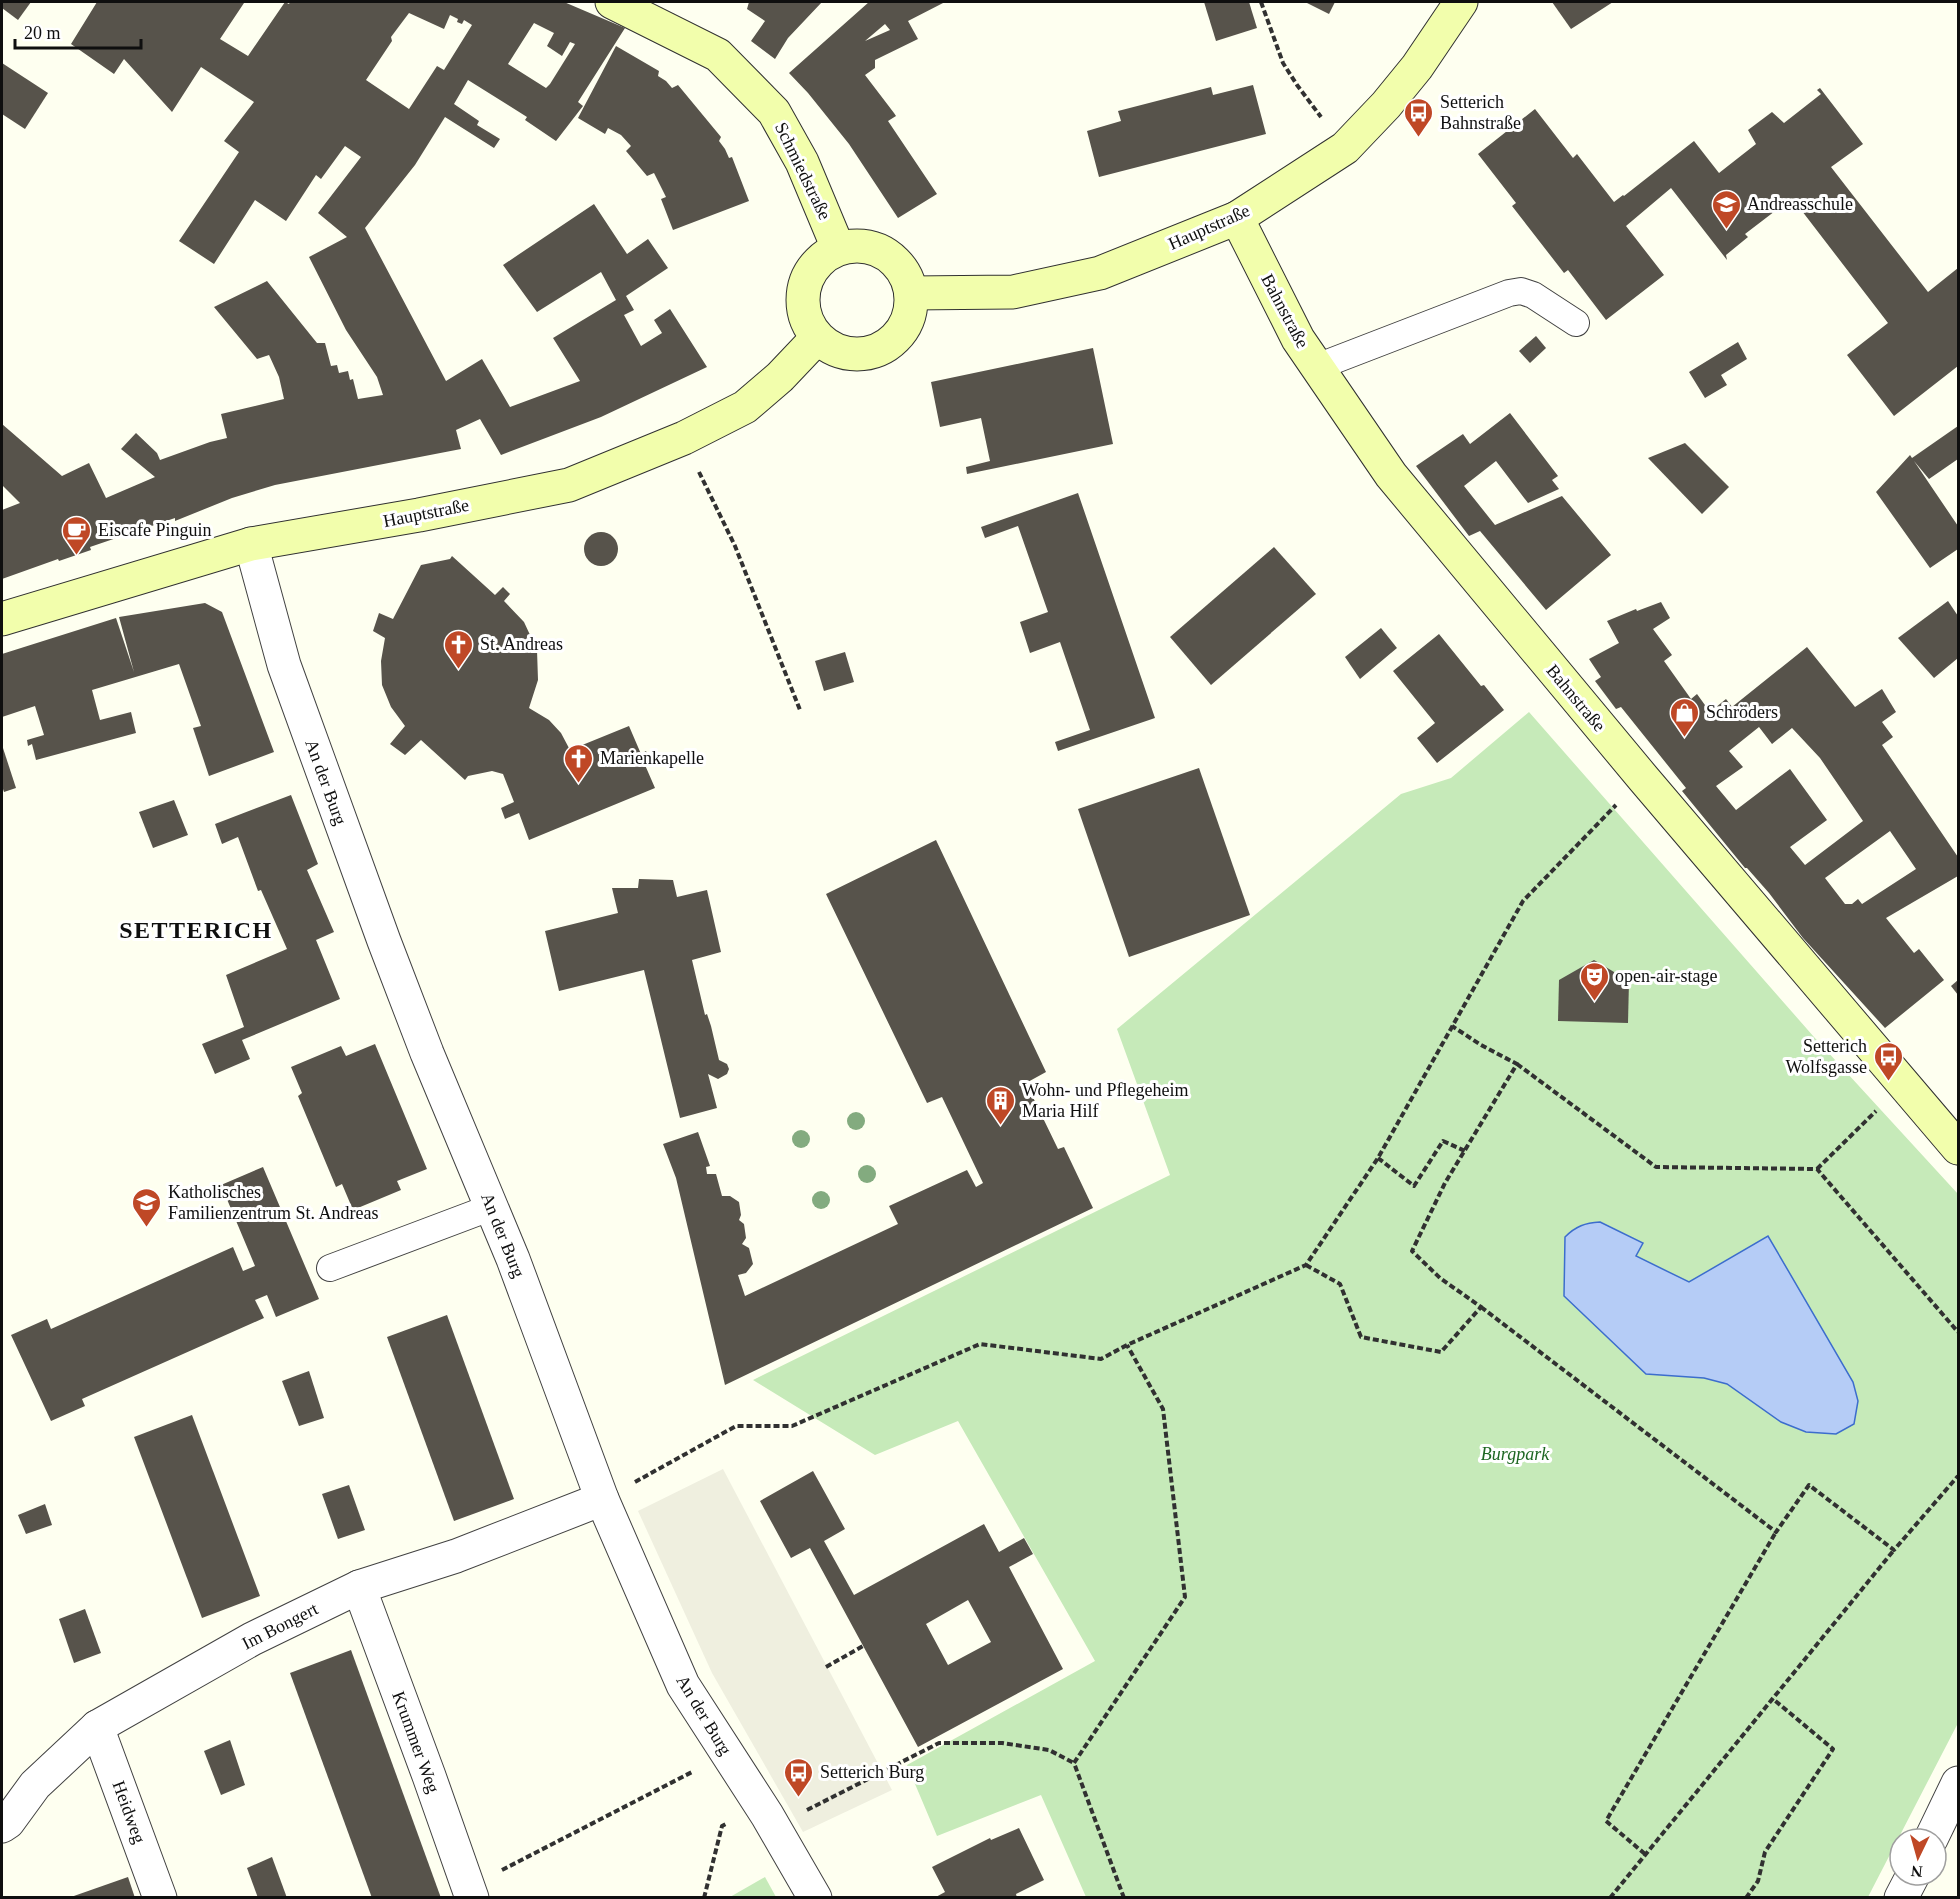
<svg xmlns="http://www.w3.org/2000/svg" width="1960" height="1899" font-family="Georgia,serif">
<rect width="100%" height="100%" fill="#fefff0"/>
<!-- green -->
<g fill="#c6eab9">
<path d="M 1529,712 L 1814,1037 L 1958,1194 L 1958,1723 L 1868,1897 L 1086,1897 L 1041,1795 L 937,1836 L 907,1765 L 1095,1661 L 958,1421 L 875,1455 L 753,1380 L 1170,1175 L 1117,1029 L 1401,794 L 1451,778 Z"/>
<path d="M 765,1877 L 776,1897 L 730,1897 Z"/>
</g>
<!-- plaza -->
<path fill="#efefdf" d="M 723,1469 L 892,1790 L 803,1832 L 712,1673 L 638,1511 Z"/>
<!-- water -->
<path fill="#b5ccf6" stroke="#3c6dcd" stroke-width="1.5" d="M 1600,1222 L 1643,1243 L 1636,1256 L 1689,1282 L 1768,1236 L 1853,1382 L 1858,1401 L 1854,1424 L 1836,1434 L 1806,1432 L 1781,1422 L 1727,1384 L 1704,1378 L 1646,1374 L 1564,1296 L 1565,1237 C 1576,1226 1585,1223 1600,1222 Z"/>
<!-- building -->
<g fill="#57534b" fill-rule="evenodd">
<path d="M 2,2 L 31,2 L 18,20 L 2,8 Z"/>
<path d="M 97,2 L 241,2 L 244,3 L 220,39 L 248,56 L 285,2 L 289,4 L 290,2 L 564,2 L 625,28 L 578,102 L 583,106 L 556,141 L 525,120 L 527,117 L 468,80 L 454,104 L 479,121 L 477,125 L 500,139 L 494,148 L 445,117 L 415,165 L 365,228 L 446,381 L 482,359 L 510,407 L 580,381 L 553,338 L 616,300 L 601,272 L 537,312 L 503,265 L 594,204 L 627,254 L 648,239 L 668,268 L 626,296 L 634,310 L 624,315 L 641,346 L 662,333 L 654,320 L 670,309 L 707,367 L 601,417 L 501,455 L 480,419 L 456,430 L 461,449 L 275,485 L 232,498 L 175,521 L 175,518 L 90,547 L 91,550 L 59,561 L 58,559 L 2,579 L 2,510 L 20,503 L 2,485 L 2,424 L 62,476 L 89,463 L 106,498 L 155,477 L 121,449 L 136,433 L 157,453 L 160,460 L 210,442 L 227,438 L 221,414 L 284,399 L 279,377 L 269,355 L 257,359 L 214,307 L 267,281 L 317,343 L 325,343 L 331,366 L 337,365 L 339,373 L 348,371 L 350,380 L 353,379 L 358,399 L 383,395 L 377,377 L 346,330 L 309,257 L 347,237 L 318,213 L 361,157 L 345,146 L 321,179 L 316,175 L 286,221 L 255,200 L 214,264 L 179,241 L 239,152 L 224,141 L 254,102 L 201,67 L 172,112 L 124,59 L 114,74 L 71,44 ZM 409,13 L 444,29 L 450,15 L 458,19 L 457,22 L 462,24 L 464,20 L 472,25 L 444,70 L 437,66 L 409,109 L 366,80 L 392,41 L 391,37 ZM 534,23 L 554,33 L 547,46 L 562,56 L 570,42 L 575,44 L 550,84 L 546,88 L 508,64 Z"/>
<path d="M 749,2 L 822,2 L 788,38 L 775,59 L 751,41 L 765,21 L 747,9 Z"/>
<path d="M 869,2 L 945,2 L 908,21 L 918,39 L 875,60 L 875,68 L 865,75 L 894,113 L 896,116 L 888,121 L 937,194 L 898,218 L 849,144 L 808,93 L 789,73 ZM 885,24 L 890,30 L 865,41 Z"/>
<path d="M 1204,2 L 1249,2 L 1257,28 L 1216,41 Z"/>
<path d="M 1305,2 L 1335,2 L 1329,14 Z"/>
<path d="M 1552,2 L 1613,2 L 1571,29 Z"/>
<path d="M 616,46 L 659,71 L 658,76 L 666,81 L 672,88 L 678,85 L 721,137 L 719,141 L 725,149 L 729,158 L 732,157 L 749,201 L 673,230 L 661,199 L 666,197 L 654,173 L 647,176 L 626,151 L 631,146 L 621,135 L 608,128 L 605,134 L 578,118 Z"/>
<path d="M 2,63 L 48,93 L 25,129 L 2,114 Z"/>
<path d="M 1253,85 L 1266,134 L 1099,177 L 1087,131 L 1121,121 L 1118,111 L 1211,87 L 1213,95 Z"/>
<path d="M 1820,88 L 1863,144 L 1831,167 L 1928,292 L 1958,268 L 1958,366 L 1894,416 L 1847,355 L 1888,323 L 1792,198 L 1745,234 L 1748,237 L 1726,255 L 1727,260 L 1671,188 L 1626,226 L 1664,275 L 1606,320 L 1568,270 L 1564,273 L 1512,206 L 1516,203 L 1478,154 L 1535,109 L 1573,158 L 1577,154 L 1614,202 L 1623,195 L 1624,196 L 1694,141 L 1719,173 L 1756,144 L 1748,130 L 1772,112 L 1784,123 L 1821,94 L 1817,90 Z"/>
<path d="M 1536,336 L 1546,348 L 1530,363 L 1519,351 Z"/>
<path d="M 1738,342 L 1747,359 L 1721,375 L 1727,385 L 1705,398 L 1689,372 Z"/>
<path d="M 1093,348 L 1113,444 L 967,474 L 966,467 L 990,461 L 981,418 L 940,427 L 931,382 Z"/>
<path d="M 1510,413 L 1558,476 L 1552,480 L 1559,489 L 1528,503 L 1496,461 L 1464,486 L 1495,525 L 1562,496 L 1611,555 L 1546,610 L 1480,531 L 1469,536 L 1416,466 L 1463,434 L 1470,444 Z"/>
<path d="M 1958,426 L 1958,459 L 1929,479 L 1914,461 L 1958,526 L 1958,549 L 1930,568 L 1876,492 L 1910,455 L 1912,458 Z"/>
<path d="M 1685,443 L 1729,487 L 1702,514 L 1648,458 Z"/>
<path d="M 1078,493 L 1155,718 L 1058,751 L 1055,742 L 1090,730 L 1060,642 L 1030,653 L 1020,622 L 1048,612 L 1018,526 L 985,538 L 981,527 Z"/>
<circle cx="601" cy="549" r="17"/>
<path d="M 1274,547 L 1316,594 L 1211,685 L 1170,637 Z"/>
<path d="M 452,556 L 495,595 L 503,587 L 510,594 L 504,601 L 524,622 L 537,650 L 538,680 L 529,708 L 549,720 L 561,733 L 570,750 L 629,726 L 641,754 L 646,751 L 651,763 L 645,765 L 655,788 L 529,840 L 519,813 L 505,819 L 501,808 L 514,802 L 503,774 L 492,771 L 468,776 L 465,780 L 421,740 L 405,755 L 390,744 L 405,726 L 391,707 L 382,685 L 381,661 L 385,638 L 373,631 L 379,613 L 393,619 L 421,565 L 450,559 Z"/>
<path d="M 1948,601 L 1958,616 L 1958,658 L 1934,678 L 1898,638 Z"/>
<path d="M 1661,602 L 1670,618 L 1653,629 L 1672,655 L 1664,661 L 1691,699 L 1697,694 L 1710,712 L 1726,699 L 1732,707 L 1807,647 L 1855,707 L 1882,689 L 1896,712 L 1882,722 L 1893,737 L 1882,745 L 1958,857 L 1958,876 L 1886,918 L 1914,953 L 1919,949 L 1944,980 L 1885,1028 L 1803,938 L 1769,893 L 1747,868 L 1745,868 L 1682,791 L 1686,788 L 1621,707 L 1616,709 L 1595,681 L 1601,677 L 1589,659 L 1619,643 L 1607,621 L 1636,609 L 1637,611 ZM 1759,727 L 1772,744 L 1792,728 L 1820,758 L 1863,821 L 1805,865 L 1790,847 L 1827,820 L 1790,769 L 1736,810 L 1716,786 L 1743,767 L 1729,751 ZM 1890,831 L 1916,869 L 1862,904 L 1858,899 L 1852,904 L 1845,904 L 1825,878 Z"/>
<path d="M 205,603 L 222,612 L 274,752 L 209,776 L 193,728 L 201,726 L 179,664 L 92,690 L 100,720 L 131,712 L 136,733 L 36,760 L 32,744 L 28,746 L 27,740 L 44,735 L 35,706 L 2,717 L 2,654 L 116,618 L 134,672 L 119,617 Z"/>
<path d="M 1381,628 L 1397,648 L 1360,679 L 1345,657 Z"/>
<path d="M 1439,634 L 1481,686 L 1484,685 L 1504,710 L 1437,763 L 1417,738 L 1435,723 L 1393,671 Z"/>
<path d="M 845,652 L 854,682 L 824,691 L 815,661 Z"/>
<path d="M 2,745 L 16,788 L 4,792 L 2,786 Z"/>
<path d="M 1199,768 L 1250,915 L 1129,957 L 1078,809 Z"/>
<path d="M 291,795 L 318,864 L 307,870 L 334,932 L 316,940 L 340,999 L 242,1040 L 250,1059 L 215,1074 L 202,1044 L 244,1027 L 226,975 L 287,949 L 261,890 L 258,891 L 238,837 L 222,844 L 215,824 Z"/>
<path d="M 174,800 L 188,835 L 153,848 L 139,812 Z"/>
<path d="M 936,840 L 1046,1072 L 1026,1083 L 1058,1149 L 1064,1147 L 1093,1208 L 725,1385 L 676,1178 L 663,1144 L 698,1132 L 710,1166 L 706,1167 L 707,1174 L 716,1174 L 722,1196 L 730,1196 L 739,1202 L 741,1215 L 739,1220 L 744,1224 L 746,1238 L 742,1244 L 749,1248 L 753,1264 L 746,1273 L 738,1275 L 745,1296 L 898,1224 L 889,1206 L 967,1170 L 976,1187 L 983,1183 L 942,1097 L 927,1103 L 826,894 Z"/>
<path d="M 639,879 L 673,880 L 677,897 L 707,890 L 721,952 L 692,960 L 705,1015 L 707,1014 L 711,1026 L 719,1060 L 727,1064 L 729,1069 L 727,1074 L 718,1079 L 708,1074 L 717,1108 L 680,1118 L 644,970 L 559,991 L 545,931 L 618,913 L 612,888 L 638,888 Z"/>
<path d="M 1594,960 L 1629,981 L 1628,1023 L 1558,1021 L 1559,980 Z"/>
<path d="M 1958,980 L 1958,995 L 1951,986 Z"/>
<path d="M 375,1044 L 427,1169 L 397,1181 L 401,1190 L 353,1210 L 342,1184 L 336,1187 L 298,1096 L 302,1093 L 291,1067 L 341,1046 L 346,1056 Z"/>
<path d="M 263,1167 L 319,1299 L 276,1317 L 267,1295 L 255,1300 L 264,1318 L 82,1399 L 85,1406 L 51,1421 L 11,1335 L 47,1319 L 51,1329 L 233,1247 L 243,1271 L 255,1266 L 221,1185 Z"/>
<path d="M 447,1315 L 514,1499 L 454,1521 L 387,1337 Z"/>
<path d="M 309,1371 L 324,1418 L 299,1426 L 282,1381 Z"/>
<path d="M 192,1415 L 260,1596 L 202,1618 L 134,1437 Z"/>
<path d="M 813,1471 L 845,1529 L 824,1541 L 854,1595 L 984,1524 L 999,1552 L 1024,1538 L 1033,1554 L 1009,1567 L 1063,1669 L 918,1747 L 810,1548 L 791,1558 L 760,1501 ZM 968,1600 L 991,1642 L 948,1665 L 926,1624 Z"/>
<path d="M 349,1485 L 365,1530 L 338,1539 L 322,1494 Z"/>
<path d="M 45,1504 L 52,1525 L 26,1534 L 18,1515 Z"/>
<path d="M 85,1609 L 101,1653 L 74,1663 L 59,1619 Z"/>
<path d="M 351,1650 L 441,1898 L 372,1898 L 290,1673 Z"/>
<path d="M 230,1740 L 245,1785 L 221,1795 L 204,1751 Z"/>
<path d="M 1019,1828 L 1044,1880 L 1016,1894 L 1017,1898 L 934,1898 L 945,1892 L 932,1867 L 990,1838 L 991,1840 Z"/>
<path d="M 272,1857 L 287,1898 L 258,1898 L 247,1868 Z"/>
<path d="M 128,1877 L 135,1898 L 71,1898 L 71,1897 Z"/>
</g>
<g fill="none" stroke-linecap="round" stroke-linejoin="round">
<defs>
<g id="lane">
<path d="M 1317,367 L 1509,293 L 1521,291 L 1533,295 L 1576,323"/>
<path d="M 330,1268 L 492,1207"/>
</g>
<g id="street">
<path d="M 251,544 L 284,665 L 384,941 L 427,1053 L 513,1259 L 602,1499 L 683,1685 L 767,1815 L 815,1898"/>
<path d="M 359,1587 L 429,1776 L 472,1898"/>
<path d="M 97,1727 L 160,1898"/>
<path d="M 2,1826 L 8,1822 L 35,1785 L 97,1727 L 252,1639 L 359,1587 L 456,1556 L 602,1499"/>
<path d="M 1931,1839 L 1958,1783"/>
<path d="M 1901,1898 L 1913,1875"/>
</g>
<g id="secondary">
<path d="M 612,2 L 718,55 L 774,112 L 802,162 L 838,248"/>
<path d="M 1237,218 L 1298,339 L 1391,475 L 1643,778 L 1958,1148"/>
<circle cx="857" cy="300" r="54"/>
<path d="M 911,293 L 1013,292 L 1100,273 L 1237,218 L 1345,148 L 1386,105 L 1417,67 L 1461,2"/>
<path d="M 2,619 L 251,544 L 419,515 L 569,485 L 684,438 L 745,407 L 780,377 L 817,338"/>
</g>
</defs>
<!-- lane casing -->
<use href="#lane" stroke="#424242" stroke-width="28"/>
<!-- street casing -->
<use href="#street" stroke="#424242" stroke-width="35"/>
<!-- secondary casing -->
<use href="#secondary" stroke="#313131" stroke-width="35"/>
<!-- path -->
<g stroke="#313131" stroke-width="4" stroke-dasharray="6 3" stroke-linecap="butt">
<path d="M 1261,2 L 1283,63 L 1297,85 L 1321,117"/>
<path d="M 699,472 L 735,546 L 800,710"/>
<path d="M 1517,1064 L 1656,1167 L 1817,1169 L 1958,1332"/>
<path d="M 1378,1158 L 1414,1186 L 1443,1141 L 1465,1151"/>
<path d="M 1817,1169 L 1876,1111"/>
<path d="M 1306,1265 L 1340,1284 L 1361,1337 L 1441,1352 L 1481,1307 L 1440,1278 L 1412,1251 L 1445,1183 L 1517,1064 L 1481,1045 L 1452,1026"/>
<path d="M 1481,1307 L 1776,1532 L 1809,1485 L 1894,1550 L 1958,1476"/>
<path d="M 635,1482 L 736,1426 L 792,1426 L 980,1344 L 1101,1359 L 1127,1345 L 1306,1265 L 1378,1158 L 1523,901 L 1616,805"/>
<path d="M 826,1667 L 863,1646"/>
<path d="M 807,1810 L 939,1743 L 1002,1743 L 1049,1750 L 1074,1763"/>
<path d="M 1645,1854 L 1606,1821 L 1776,1532"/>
<path d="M 502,1870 L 692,1772"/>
<path d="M 704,1898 L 722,1826 L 728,1823"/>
<path d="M 1124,1898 L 1074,1763 L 1185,1597 L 1163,1409 L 1127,1345"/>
<path d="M 1610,1898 L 1894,1550"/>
<path d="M 1746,1898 L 1758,1881 L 1765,1852 L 1833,1749 L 1773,1699"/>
</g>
<!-- lane -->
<use href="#lane" stroke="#fff" stroke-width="26"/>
<!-- street -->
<use href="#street" stroke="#fff" stroke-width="33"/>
<!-- secondary -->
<use href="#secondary" stroke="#f2feac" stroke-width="33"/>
</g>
<!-- trees -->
<g fill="#83ab7f">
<circle cx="856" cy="1121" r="9"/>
<circle cx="801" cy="1139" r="9"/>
<circle cx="867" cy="1174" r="9"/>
<circle cx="821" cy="1200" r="9"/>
</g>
<!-- icons -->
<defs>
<symbol id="bus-pin" viewBox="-11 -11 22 30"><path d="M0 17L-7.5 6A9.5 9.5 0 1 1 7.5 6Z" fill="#bf4826" stroke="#fff"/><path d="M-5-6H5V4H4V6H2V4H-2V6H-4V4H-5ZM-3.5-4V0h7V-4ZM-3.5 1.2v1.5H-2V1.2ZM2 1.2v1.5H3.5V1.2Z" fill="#fff"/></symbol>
<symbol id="school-pin" viewBox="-11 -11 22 30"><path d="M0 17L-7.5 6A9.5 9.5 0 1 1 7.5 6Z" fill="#bf4826" stroke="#fff"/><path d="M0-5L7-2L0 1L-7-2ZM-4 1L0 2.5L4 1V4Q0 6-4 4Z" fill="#fff"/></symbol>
<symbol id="cafe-pin" viewBox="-11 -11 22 30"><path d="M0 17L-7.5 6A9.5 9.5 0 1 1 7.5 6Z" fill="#bf4826" stroke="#fff"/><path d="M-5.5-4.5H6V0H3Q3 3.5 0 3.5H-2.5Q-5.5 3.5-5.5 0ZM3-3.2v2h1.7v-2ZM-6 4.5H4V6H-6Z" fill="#fff"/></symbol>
<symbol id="church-pin" viewBox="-11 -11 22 30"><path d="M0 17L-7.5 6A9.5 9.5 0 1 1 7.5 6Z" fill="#bf4826" stroke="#fff"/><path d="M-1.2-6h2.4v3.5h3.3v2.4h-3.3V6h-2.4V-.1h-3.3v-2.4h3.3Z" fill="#fff"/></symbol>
<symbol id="shop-pin" viewBox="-11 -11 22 30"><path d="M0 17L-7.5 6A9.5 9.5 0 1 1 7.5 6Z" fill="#bf4826" stroke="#fff"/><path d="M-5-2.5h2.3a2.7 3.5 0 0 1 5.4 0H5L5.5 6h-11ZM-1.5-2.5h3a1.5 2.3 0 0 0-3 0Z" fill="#fff"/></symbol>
<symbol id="theatre-pin" viewBox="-11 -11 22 30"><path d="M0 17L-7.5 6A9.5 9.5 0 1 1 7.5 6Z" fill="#bf4826" stroke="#fff"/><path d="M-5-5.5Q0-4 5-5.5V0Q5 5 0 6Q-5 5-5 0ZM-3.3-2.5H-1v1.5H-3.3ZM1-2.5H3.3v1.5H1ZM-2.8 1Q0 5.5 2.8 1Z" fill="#fff"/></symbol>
<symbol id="building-pin" viewBox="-11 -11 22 30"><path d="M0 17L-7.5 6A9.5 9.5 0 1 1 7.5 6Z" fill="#bf4826" stroke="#fff"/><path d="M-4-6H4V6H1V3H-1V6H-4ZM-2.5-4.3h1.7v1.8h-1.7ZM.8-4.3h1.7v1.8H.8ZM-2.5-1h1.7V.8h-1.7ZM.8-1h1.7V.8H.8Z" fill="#fff"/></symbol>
</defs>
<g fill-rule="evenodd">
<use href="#bus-pin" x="1402" y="96" width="33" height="45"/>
<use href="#school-pin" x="1710" y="188" width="33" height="45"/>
<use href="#cafe-pin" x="60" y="514" width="33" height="45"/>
<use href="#church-pin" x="442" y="628" width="33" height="45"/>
<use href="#shop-pin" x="1668" y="696" width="33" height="45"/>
<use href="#church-pin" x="562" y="742" width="33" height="45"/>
<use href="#theatre-pin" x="1578" y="960" width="33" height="45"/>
<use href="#bus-pin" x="1872" y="1040" width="33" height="45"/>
<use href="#building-pin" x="984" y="1084" width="33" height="45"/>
<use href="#school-pin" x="130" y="1186" width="33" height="45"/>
<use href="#bus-pin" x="782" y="1756" width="33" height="45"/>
</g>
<g text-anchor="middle" stroke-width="6" stroke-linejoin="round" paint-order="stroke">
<!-- poi labels -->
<g font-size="18" fill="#0f0f0f" stroke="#fff" text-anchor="start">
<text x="1440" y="108">Setterich<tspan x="1440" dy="21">Bahnstraße</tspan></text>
<text x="1747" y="210">Andreasschule</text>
<text x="98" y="536">Eiscafe Pinguin</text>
<text x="480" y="650">St. Andreas</text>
<text x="1706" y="718">Schröders</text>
<text x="600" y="764">Marienkapelle</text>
<text x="1615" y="982">open-air-stage</text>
<text x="1867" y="1052" text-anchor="end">Setterich<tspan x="1867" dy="21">Wolfsgasse</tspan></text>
<text x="1022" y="1096">Wohn- und Pflegeheim<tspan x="1022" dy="21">Maria Hilf</tspan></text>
<text x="168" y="1198">Katholisches<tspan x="168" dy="21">Familienzentrum St. Andreas</tspan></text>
<text x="820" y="1778">Setterich Burg</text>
</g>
<!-- street labels -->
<g font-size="18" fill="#0f0f0f" stroke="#fff">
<text transform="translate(803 171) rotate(64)" y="6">Schmiedstraße</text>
<text transform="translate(1209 227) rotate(-24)" y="6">Hauptstraße</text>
<text transform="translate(1285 311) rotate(62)" y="6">Bahnstraße</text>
<text transform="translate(426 513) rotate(-11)" y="6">Hauptstraße</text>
<text transform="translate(1576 698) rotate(50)" y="6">Bahnstraße</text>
<text transform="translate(326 782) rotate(70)" y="6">An der Burg</text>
<text transform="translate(503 1235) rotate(68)" y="6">An der Burg</text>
<text transform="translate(280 1626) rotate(-27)" y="6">Im Bongert</text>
<text transform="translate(704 1715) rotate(59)" y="6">An der Burg</text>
<text transform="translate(416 1742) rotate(70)" y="6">Krummer Weg</text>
<text transform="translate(129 1812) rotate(70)" y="6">Heidweg</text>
</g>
<!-- park labels -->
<g font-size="18" font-style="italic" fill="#1e6723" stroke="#fff">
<text x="1515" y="1460">Burgpark</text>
</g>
<!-- district labels -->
<g font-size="24" font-weight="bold" letter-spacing="1.5" fill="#0f0f0f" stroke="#fff">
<text x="196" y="938">SETTERICH</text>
</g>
</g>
<!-- border -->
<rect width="1960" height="1899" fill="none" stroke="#0f0f0f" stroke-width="6"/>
<!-- north arrow -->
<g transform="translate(1918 1857) rotate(185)"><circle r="28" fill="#ffffff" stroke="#9f9f9f" stroke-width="1.5"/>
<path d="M0-4.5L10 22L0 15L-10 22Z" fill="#bf4826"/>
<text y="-9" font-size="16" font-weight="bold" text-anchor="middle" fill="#0f0f0f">N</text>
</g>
<!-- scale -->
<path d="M15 39v9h126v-9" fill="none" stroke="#0f0f0f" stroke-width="3"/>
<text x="24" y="39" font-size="18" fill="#0f0f0f" stroke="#ffffff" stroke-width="4.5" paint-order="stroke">20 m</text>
</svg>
